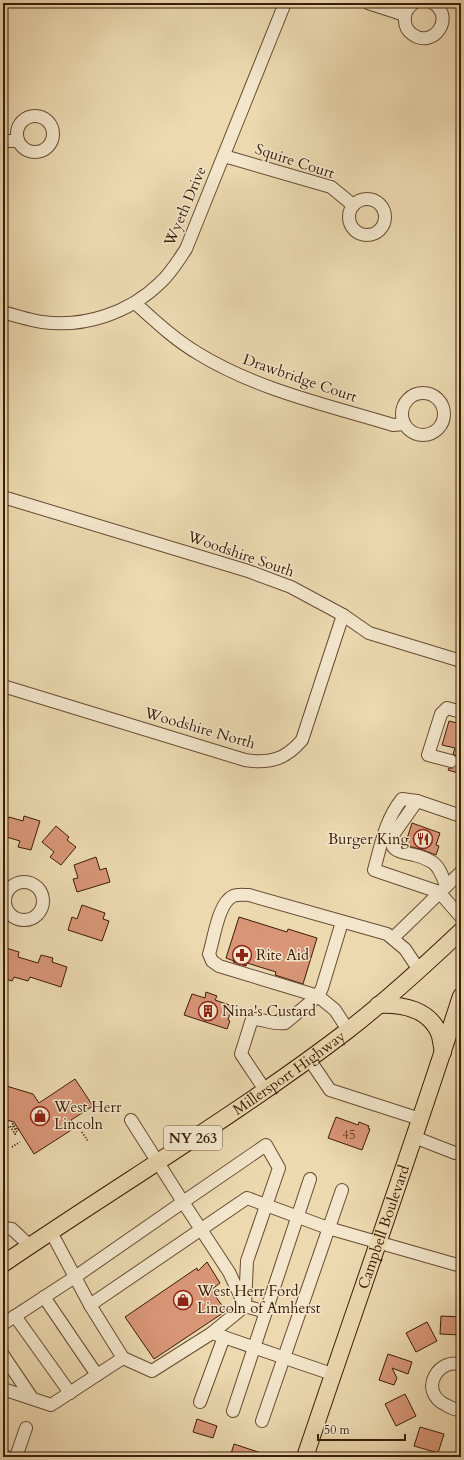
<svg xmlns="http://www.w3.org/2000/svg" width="464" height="1460" font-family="Cardo,serif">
<rect width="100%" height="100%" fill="#ecd9b0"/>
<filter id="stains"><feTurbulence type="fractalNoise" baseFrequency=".005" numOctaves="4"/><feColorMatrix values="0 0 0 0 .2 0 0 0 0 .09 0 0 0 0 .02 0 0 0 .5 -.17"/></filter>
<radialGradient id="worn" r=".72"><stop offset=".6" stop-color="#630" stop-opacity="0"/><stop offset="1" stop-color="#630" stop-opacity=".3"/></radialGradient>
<!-- building -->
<g fill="#d89677" stroke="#3b1c08">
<path d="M 449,721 L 461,724 L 461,774 L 448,770 L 449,768 L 453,768 L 457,766 L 458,759 L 457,756 L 453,754 L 455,748 L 442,745 Z"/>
<path d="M 3,816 L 9,818 L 9,817 L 23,821 L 24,816 L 40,821 L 31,850 L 18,847 L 20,841 L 3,836 Z"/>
<path d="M 412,823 L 440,833 L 436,845 L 439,846 L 436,855 L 423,850 L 405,845 Z"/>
<path d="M 56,826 L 69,837 L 67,840 L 76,847 L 61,865 L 50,857 L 54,852 L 42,842 Z"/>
<path d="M 96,857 L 100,870 L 106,868 L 110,882 L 77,892 L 73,879 L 78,878 L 74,865 Z"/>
<path d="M 82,905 L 105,913 L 103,919 L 109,921 L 102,941 L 68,930 L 72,917 L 77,919 Z"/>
<path d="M 239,917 L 287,932 L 288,929 L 317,938 L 303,984 L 275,975 L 276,972 L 247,963 L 246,966 L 233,962 L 234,961 L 226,958 Z"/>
<path d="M 6,948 L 19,952 L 18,957 L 38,963 L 41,955 L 53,958 L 52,962 L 67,967 L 61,987 L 30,977 L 28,981 L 14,977 L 12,981 L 3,978 L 3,958 Z"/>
<path d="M 206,992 L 217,996 L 215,1000 L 232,1006 L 228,1020 L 230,1021 L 227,1029 L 184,1015 L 192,994 L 205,998 Z"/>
<path d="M 75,1079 L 93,1106 L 71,1120 L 76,1127 L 34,1154 L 14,1122 L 3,1119 L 3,1085 L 33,1094 L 39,1103 Z"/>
<path d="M 336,1117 L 358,1125 L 359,1122 L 369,1126 L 368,1128 L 370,1129 L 362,1150 L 328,1138 Z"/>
<path d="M 207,1262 L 220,1283 L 211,1290 L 226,1311 L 154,1359 L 125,1317 L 197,1268 L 198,1271 Z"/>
<path d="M 441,1316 L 461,1317 L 461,1335 L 440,1334 Z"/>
<path d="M 427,1322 L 437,1341 L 416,1352 L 406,1333 Z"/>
<path d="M 388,1354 L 412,1362 L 408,1374 L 392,1368 L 397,1378 L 394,1385 L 379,1380 Z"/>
<path d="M 405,1394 L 416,1416 L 396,1426 L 385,1404 Z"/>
<path d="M 197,1419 L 217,1426 L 213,1438 L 193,1432 Z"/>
<path d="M 420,1427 L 444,1434 L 438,1453 L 414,1446 Z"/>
<path d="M 234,1444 L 267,1455 L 267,1457 L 230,1457 Z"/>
</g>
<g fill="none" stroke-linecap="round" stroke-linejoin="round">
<!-- minor-tunnel -->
<path stroke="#c9b38e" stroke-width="12" stroke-dasharray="12 6" stroke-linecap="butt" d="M 451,761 L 461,765"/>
<defs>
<g id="minor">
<path d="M 368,3 L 405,15"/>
<path d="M 414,3 C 408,7 404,14 405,21 C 405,27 408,31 412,34 C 433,50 456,17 433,3"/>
<circle cx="35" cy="134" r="18"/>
<path d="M 3,141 L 17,141"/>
<path d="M 224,156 L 331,187 L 353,205"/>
<circle cx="367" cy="217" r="18"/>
<path d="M 135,303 C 155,321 175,340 199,354 C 258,390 327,405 393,425 L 404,424"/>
<path d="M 3,312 C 16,316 29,320 42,322 C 84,328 129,313 160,283 C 171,273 178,261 186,249 L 285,3"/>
<circle cx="423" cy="414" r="21"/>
<path d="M 3,497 L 248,571 L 291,587 L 343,615 L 369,633 L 461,661"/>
<path d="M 3,686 L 245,760 C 270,764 286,759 302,740 L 343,615"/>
<path d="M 451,761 L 428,755 L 441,714 L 447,708 L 461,712"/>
<path d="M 417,801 L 393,835 C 388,852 401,852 414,855 C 419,856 427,859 432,862 C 440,867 443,878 446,886"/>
<path d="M 461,816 L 417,801 L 402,799 C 385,820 381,845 374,870 L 439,892 L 461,917"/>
<circle cx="24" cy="901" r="19"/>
<path d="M 393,938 L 461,872"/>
<path d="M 348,1030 L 335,1010 L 318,996 L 219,966 L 212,961 L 209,954 C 214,939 218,903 233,896 C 238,894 244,895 249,895 L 387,934 L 405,949 L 419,970"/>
<path d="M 309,1059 L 330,1090 L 420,1119"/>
<path d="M 265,1090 L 241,1054 L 252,1019 C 264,1019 274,1025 285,1023 L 318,996 L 322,988 L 342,922"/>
<path d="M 414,1137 L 455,1153"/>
<path d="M 3,1228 L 12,1229 L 30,1246"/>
<path d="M 44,1297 L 97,1375"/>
<path d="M 90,1305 L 75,1277 L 183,1202 L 131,1120"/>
<path d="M 15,1316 L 70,1393"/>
<path d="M 3,1324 L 75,1277 L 51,1232"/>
<path d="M 212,1333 L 245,1306 L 247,1261 L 279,1168 L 266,1145 L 183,1202 L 229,1272 L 245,1306 L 266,1312"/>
<path d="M 3,1355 L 32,1398"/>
<path d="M 123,1358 L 90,1305 L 247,1198 L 328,1228 L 461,1266"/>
<path d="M 461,1365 C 441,1356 416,1390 446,1405 C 451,1408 455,1410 461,1410"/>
<path d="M 3,1389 L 51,1405 L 123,1358 L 152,1371 L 212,1333 L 332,1374"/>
<path d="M 200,1402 L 224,1337"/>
<path d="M 233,1411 L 310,1179"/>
<path d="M 262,1421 L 342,1190"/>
<path d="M 3,1456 L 7,1457"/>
<path d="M 16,1457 L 26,1428"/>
</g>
<g id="major">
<path d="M 378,1005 C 402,1004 431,1009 440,1036 C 441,1041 442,1047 443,1052"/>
<path id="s1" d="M 3,1264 C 117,1186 237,1115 347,1031 C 387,1000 424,966 461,931"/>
<path id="s2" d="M 305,1457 C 357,1303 411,1150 461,996"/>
</g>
</defs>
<!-- minor casing -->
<use href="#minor" stroke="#674b32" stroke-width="14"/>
<!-- major casing -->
<use href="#major" stroke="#3b1c08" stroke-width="18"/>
<!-- path -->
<g stroke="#3b1c08" stroke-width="2" stroke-dasharray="1 2" stroke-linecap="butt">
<path d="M 67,1127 L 73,1123"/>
<path d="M 3,1131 L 10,1126 L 15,1134 L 17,1132 L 12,1125 L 13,1124 L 17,1130 L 19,1129"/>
<path d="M 82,1132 L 88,1141"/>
<path d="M 12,1147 L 20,1142"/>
</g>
<!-- minor -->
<use href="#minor" stroke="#f3e6cc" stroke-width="12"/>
<!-- major -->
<use href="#major" stroke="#ecd9b0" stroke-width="16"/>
</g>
<!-- icons -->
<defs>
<symbol id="restaurant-ring" viewBox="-11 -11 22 22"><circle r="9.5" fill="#f3e6cc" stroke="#8f2418" stroke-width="1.5"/><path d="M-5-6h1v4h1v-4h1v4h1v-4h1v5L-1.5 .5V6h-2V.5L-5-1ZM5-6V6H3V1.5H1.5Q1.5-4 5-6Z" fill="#8f2418"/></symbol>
<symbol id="pharmacy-ring" viewBox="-11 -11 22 22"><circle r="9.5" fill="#f3e6cc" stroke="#8f2418" stroke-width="1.5"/><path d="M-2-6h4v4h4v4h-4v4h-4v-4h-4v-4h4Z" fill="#8f2418"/></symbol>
<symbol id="building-ring" viewBox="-11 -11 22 22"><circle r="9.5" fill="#f3e6cc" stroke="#8f2418" stroke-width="1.5"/><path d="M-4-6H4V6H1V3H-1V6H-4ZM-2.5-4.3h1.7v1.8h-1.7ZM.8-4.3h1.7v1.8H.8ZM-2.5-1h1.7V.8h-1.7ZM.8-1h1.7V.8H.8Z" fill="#8f2418"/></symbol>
<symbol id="shop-ring" viewBox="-11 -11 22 22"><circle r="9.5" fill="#f3e6cc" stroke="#8f2418" stroke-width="1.5"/><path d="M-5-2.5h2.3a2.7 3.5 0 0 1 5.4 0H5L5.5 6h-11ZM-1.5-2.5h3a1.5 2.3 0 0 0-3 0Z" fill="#8f2418"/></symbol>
</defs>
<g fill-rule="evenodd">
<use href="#restaurant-ring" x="412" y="828" width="22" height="22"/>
<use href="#pharmacy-ring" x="231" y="944" width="22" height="22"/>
<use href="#building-ring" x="197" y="1000" width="22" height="22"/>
<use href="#shop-ring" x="29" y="1105" width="22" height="22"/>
<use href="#shop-ring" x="172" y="1289" width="22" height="22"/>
</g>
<g text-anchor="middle" stroke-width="3" stroke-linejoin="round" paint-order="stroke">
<!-- number labels -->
<g font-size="13" fill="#623a24">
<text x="349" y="1139">45</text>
</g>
<!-- shield labels -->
<rect fill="#f3e6cc" stroke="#725943" stroke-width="1" x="164" y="1126" width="58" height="24" rx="3"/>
<g font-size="14" font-weight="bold" fill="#3b1c08">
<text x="193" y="1143">NY 263</text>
</g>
<!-- street labels -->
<g font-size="15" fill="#3b1c08" stroke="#f3e6cc">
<text transform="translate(295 161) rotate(18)" y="5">Squire Court</text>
<text transform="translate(185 206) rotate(-67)" y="5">Wyeth Drive</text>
<text transform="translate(300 378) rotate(19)" y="5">Drawbridge Court</text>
<text transform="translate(241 554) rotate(19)" y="5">Woodshire South</text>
<text transform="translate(200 728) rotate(16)" y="5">Woodshire North</text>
<text dy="5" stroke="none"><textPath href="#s1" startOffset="344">Millersport Highway</textPath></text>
<text dy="5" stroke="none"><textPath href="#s2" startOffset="243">Campbell Boulevard</textPath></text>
</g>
<!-- poi labels -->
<g font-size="15" fill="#3b1c08" stroke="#f3e6cc" text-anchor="start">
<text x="409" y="844" text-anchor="end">Burger King</text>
<text x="256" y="960">Rite Aid</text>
<text x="222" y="1016">Nina's Custard</text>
<text x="54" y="1112">West Herr<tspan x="54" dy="17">Lincoln</tspan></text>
<text x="197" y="1296">West Herr Ford<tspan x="197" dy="17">Lincoln of Amherst</tspan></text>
</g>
</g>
<!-- margin -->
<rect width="464" height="1460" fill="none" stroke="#ecd9b0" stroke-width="16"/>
<rect x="4" y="4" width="456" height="1452" fill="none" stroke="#3b1c08" stroke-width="2"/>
<rect x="8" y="8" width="448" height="1444" fill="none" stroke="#3b1c08"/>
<!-- scale -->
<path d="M318 1434v6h87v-6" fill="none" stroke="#3b1c08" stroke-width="2"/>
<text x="324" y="1434" font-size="12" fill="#3b1c08" stroke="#f3e6cc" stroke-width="3" paint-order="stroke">50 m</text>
<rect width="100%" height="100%" filter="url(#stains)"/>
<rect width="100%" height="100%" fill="url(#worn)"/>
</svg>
